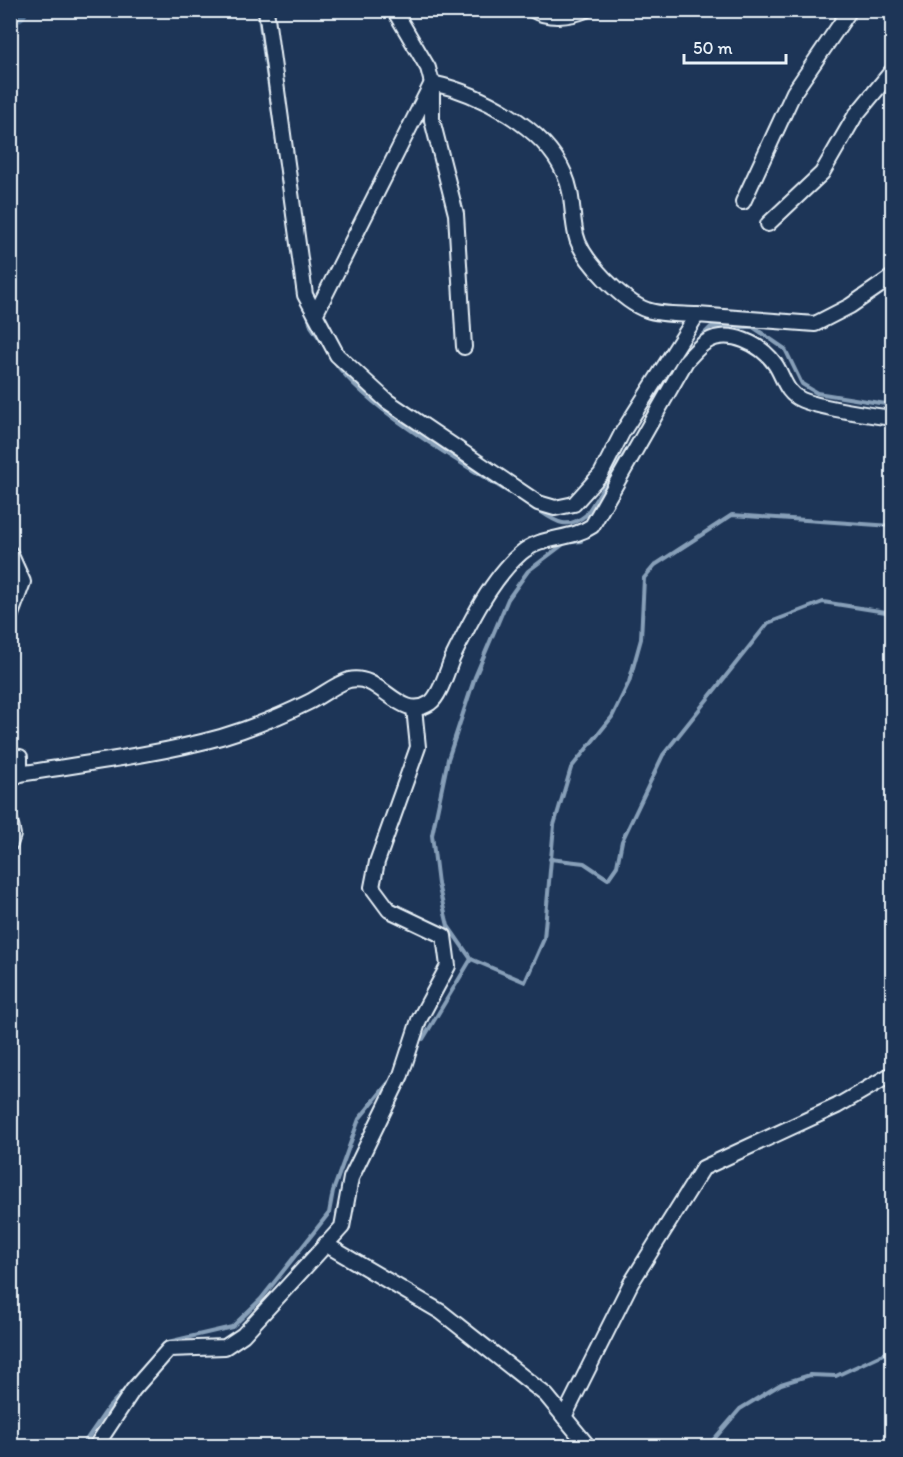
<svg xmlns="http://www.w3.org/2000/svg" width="903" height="1457" font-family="Itim,sans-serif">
<rect width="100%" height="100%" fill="#1d3557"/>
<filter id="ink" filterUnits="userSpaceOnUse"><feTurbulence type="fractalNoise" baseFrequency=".0167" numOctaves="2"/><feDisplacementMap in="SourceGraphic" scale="12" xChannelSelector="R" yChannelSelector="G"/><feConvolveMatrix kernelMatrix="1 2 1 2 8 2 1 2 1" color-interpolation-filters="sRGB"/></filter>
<g filter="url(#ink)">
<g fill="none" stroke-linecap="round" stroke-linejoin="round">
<!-- stream -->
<g stroke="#879fb8" stroke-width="4">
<path d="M 258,10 L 293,252"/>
<path d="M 307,311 L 311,326 L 327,349"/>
<path d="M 693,345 L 711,327 L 753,327 L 785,349 L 802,384 L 817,393 L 892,405"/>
<path d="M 334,361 C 369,411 466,466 520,499"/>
<path d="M 534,507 C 554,520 565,532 586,515 L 635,437"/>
<path d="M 581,541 L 565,543 L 528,571 L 508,599 L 475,677 L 448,759 L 432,835 L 438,884 L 448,926 L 471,959 L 525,982 L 544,939 L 554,825 L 571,768 L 612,717 L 629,682 L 641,639 L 644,578 L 655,565 L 732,515 L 892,526"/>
<path d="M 550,859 L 584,863 L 608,879 L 617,866 L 622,841 L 663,755 L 768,623 L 823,602 L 892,613"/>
<path d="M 423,1039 L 471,959"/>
<path d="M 164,1346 L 168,1342 L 232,1327 L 261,1299 L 329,1213 L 333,1191 L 359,1119 L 389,1082"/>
<path d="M 709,1445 L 740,1409 L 781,1384 L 810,1375 L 836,1376 L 892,1350"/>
<path d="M 82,1446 L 109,1407 L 129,1385"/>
</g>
<!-- river -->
<path stroke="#47688d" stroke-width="24" d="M 10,14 L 16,10"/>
<defs>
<g id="minor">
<path d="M 266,10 L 305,295 L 337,355 L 387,401 L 538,503 L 555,508 L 574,504 L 601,474 L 622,433 L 697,315 L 815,324 L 850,306 L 892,277"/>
<path d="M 394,10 L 428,68 L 432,83 L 432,120 L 456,214 L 464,347"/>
<path d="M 533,10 C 548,19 569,17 586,10"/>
<path d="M 743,202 L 794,92 L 850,10"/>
<path d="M 768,224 L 822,173 L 855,116 L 892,71"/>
<path d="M 316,313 L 432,83 C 479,93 544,127 564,173 C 574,195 571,213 576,235 C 581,259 624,303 647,310 C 661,315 681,314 697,315"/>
<path d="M 10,553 L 23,582 L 10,617"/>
<path d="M 10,756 L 20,757 L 20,774"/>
<path d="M 10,780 L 20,774 C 87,763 156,755 221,737 C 251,728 281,716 309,702 C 321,696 336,684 349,680 C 380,672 400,723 430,703 C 440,696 447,671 452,659 C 469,624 491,579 521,553 C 542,535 570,541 592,526 L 686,361 C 692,355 699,346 706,342 C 729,328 761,344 775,364 C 784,377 785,393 802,400 C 821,408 870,415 892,418"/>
<path d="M 10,821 L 13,835 L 10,844"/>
<path d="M 325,1244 L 441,1312 L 546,1395 L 588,1446"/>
<path d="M 564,1417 L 631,1283 L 703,1168 L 837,1106 L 892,1074"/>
<path d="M 96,1446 L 133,1390 L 169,1349 L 225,1347 L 243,1335 L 342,1227 L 351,1178 L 401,1075 L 419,1020 L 448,966 L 444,936 L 389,910 L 372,887 L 377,862 L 418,747 L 414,708"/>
</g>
</defs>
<!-- minor casing -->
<use href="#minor" stroke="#e8f1f8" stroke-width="18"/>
<!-- minor -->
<use href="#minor" stroke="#1d3557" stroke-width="14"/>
</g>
</g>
<!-- margin -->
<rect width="903" height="1457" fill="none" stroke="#1d3557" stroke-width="36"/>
<rect x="18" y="18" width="867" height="1421" fill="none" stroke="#e8f1f8" stroke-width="2" filter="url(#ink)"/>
<!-- scale -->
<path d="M684 54v9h102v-9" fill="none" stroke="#e8f1f8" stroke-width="3"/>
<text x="693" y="54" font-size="18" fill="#e8f1f8" stroke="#1d3557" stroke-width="4.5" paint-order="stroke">50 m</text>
</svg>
